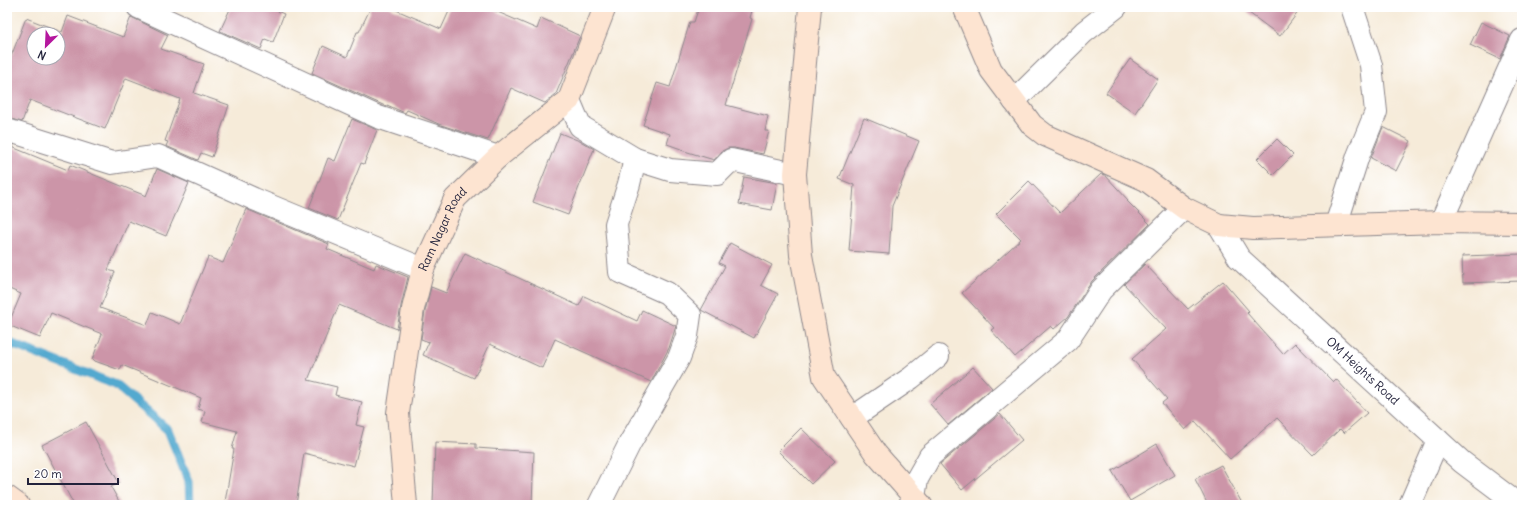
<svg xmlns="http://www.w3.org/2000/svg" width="1529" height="512" font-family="Delius,sans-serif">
<rect width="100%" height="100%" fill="#fff"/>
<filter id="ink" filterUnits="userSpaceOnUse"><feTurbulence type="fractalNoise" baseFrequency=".025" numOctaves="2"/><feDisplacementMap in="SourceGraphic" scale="8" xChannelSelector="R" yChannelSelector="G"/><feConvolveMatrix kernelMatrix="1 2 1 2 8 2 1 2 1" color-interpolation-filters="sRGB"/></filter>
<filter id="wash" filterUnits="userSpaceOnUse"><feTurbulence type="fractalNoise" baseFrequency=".012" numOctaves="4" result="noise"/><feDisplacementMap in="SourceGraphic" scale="16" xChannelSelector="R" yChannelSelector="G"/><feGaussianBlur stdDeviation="0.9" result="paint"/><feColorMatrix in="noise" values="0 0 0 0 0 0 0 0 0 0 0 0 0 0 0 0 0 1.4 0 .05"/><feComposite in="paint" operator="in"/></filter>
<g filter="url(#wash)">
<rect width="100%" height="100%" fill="#f6ebd9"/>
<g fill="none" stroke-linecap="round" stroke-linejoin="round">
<!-- stream -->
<path stroke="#53a9cf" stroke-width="9" d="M 7,342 L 116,385 L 168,430 L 189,482 L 190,505"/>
</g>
<g id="blocks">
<!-- building -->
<g fill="#cc95a8" fill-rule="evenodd">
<path d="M 231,7 L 268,7 L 284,14 L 273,42 L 265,39 L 261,49 L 220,31 Z"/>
<path d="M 371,7 L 389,7 L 441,29 L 451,7 L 486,7 L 537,29 L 541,18 L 580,36 L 556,94 L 545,103 L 511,88 L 488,140 L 441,125 L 407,110 L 405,113 L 387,105 L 387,107 L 383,105 L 312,73 L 323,46 L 347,57 L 357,32 L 359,32 Z"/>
<path d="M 699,7 L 753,7 L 750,18 L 752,19 L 726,105 L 768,116 L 765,131 L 769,131 L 763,154 L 734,148 L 728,148 L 722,151 L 714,160 L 681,150 L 681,149 L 667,144 L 670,134 L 643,125 L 657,83 L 670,87 L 690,22 L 694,22 Z"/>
<path d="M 1241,7 L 1302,7 L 1280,36 Z"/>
<path d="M 68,16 L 123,37 L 131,17 L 168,35 L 161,49 L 204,64 L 194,93 L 229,105 L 212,157 L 201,153 L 198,160 L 166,146 L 168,142 L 165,141 L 180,99 L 126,78 L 105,129 L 30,100 L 22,122 L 7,118 L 7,67 L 26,18 L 62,32 ZM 34,34 L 58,34 L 58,58 L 34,58 Z"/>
<path d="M 1481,22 L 1510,36 L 1500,59 L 1470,45 Z"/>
<path d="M 1130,59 L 1158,79 L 1135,113 L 1106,93 Z"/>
<path d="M 864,118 L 919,141 L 892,206 L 889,254 L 849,251 L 854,185 L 839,179 Z"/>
<path d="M 352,119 L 377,130 L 364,164 L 361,163 L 338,220 L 309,208 L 328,158 L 335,161 Z"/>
<path d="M 1383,127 L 1411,141 L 1396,171 L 1371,158 Z"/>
<path d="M 560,133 L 582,142 L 594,149 L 568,215 L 533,202 Z"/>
<path d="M 1277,139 L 1293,155 L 1273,175 L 1257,159 Z"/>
<path d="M 7,143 L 13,145 L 12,147 L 68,170 L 70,165 L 146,196 L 157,169 L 189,183 L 166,236 L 129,221 L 108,270 L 115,272 L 100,308 L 147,325 L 152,312 L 180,324 L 208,257 L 223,263 L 246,209 L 329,244 L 327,249 L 374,269 L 376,264 L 408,277 L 401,306 L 397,329 L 339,305 L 308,380 L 337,387 L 335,395 L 362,402 L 356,425 L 364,427 L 354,466 L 304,453 L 296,505 L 243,505 L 225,502 L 234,449 L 232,449 L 237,431 L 202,422 L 205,411 L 198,409 L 201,398 L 122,365 L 120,370 L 92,360 L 102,334 L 51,313 L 40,338 L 8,325 L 21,294 L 7,288 Z"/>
<path d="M 1101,174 L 1105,175 L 1128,200 L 1127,201 L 1150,224 L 1092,281 L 1068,317 L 1054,329 L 1051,326 L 1015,357 L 991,330 L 994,328 L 962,293 L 1021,239 L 996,214 L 1029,181 L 1060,213 Z"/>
<path d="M 744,177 L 777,183 L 772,210 L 739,204 Z"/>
<path d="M 730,243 L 772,265 L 761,285 L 778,294 L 754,338 L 701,310 L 725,266 L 719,263 Z"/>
<path d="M 465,253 L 579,306 L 584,296 L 637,321 L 642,310 L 676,326 L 669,348 L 651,382 L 555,339 L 542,368 L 490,344 L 474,378 L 423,355 L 429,342 L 421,339 L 425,311 L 431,287 L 446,293 Z"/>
<path d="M 1522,254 L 1522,281 L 1463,283 L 1462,256 Z"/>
<path d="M 1145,264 L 1188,309 L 1223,281 L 1249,311 L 1247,313 L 1283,354 L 1295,343 L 1333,382 L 1336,379 L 1367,413 L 1344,433 L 1340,429 L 1313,455 L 1277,418 L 1230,459 L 1195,421 L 1185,430 L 1162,403 L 1167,399 L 1132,359 L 1166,329 L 1124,284 Z"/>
<path d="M 973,367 L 992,388 L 948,425 L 930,404 Z"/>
<path d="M 1000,414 L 1022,440 L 962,490 L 940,464 Z"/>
<path d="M 86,422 L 119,483 L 111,487 L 121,505 L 74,505 L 42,445 Z"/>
<path d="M 801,428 L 835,461 L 811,484 L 778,451 Z"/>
<path d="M 435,442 L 476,444 L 476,448 L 534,452 L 532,505 L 433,505 Z"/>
<path d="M 1157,444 L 1175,475 L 1130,501 L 1112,471 Z"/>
<path d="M 1221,465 L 1243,505 L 1208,505 L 1195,479 Z"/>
</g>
</g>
</g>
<g filter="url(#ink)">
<use href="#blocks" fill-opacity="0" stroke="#8c868a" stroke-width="1"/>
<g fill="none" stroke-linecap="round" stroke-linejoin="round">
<defs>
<g id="street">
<path d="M 138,7 L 378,117 L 498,157"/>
<path d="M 569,100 L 580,126 L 635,159 L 670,170 L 717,174 L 731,160 L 795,174"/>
<path d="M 1014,101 L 1084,32 L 1116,7"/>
<path d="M 7,130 L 112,163 L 158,156 L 254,199 L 423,269"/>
<path d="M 1441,222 L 1522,40"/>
<path id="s1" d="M 1219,225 L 1239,258 L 1462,462 L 1519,505"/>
<path d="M 1336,225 L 1358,156 L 1376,112 L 1371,65 L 1352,7"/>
<path d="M 852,418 L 911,378 L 938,356"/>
<path d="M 599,505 L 630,443 L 679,358 L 687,336 L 690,315 L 667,293 L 620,272 L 616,224 L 629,184 L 635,159"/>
<path d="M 910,505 L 914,497 L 917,479 L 930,456 L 1068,340 L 1101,290 L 1184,208"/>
<path d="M 1410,505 L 1438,440"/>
</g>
<g id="secondary">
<path d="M 810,7 L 795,174 L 801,255 L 824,377 L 876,454 L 921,505"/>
<path d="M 964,7 L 991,70 L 1032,125 L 1045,135 L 1146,180 L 1184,208 L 1219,225 L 1253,228 L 1441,222 L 1522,223"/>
<path d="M 7,497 L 18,505"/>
<path id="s2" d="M 406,505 L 398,413 L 413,309 L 423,269 L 455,199 L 498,157 L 569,100 L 605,7"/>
</g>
</defs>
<!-- street casing -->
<use href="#street" stroke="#8c868a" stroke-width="24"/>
<!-- secondary casing -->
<use href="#secondary" stroke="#8c868a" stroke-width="24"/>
<!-- street -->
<use href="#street" stroke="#fff" stroke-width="22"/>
<!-- secondary -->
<use href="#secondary" stroke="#fde4d1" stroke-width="22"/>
</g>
</g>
<g text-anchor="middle" stroke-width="3" stroke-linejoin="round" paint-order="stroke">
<!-- street labels -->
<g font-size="12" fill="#22223b" stroke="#fff">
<text dy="4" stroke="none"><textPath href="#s2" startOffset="283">Ram Nagar Road</textPath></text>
<text dy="4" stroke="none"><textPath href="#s1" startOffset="206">OM Heights Road</textPath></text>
</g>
</g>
<!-- margin -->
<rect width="1529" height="512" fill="none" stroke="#fff" stroke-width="24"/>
<!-- north arrow -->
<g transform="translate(46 46) rotate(204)"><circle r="19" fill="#ffffff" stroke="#a7a7b1"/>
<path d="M0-3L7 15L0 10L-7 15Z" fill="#b5179e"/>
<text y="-6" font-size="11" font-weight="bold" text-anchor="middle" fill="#22223b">N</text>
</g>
<!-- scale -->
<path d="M28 478v6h90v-6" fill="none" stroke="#22223b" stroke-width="2"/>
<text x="34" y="478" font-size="12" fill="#22223b" stroke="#ffffff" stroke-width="3" paint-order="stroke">20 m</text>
</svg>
